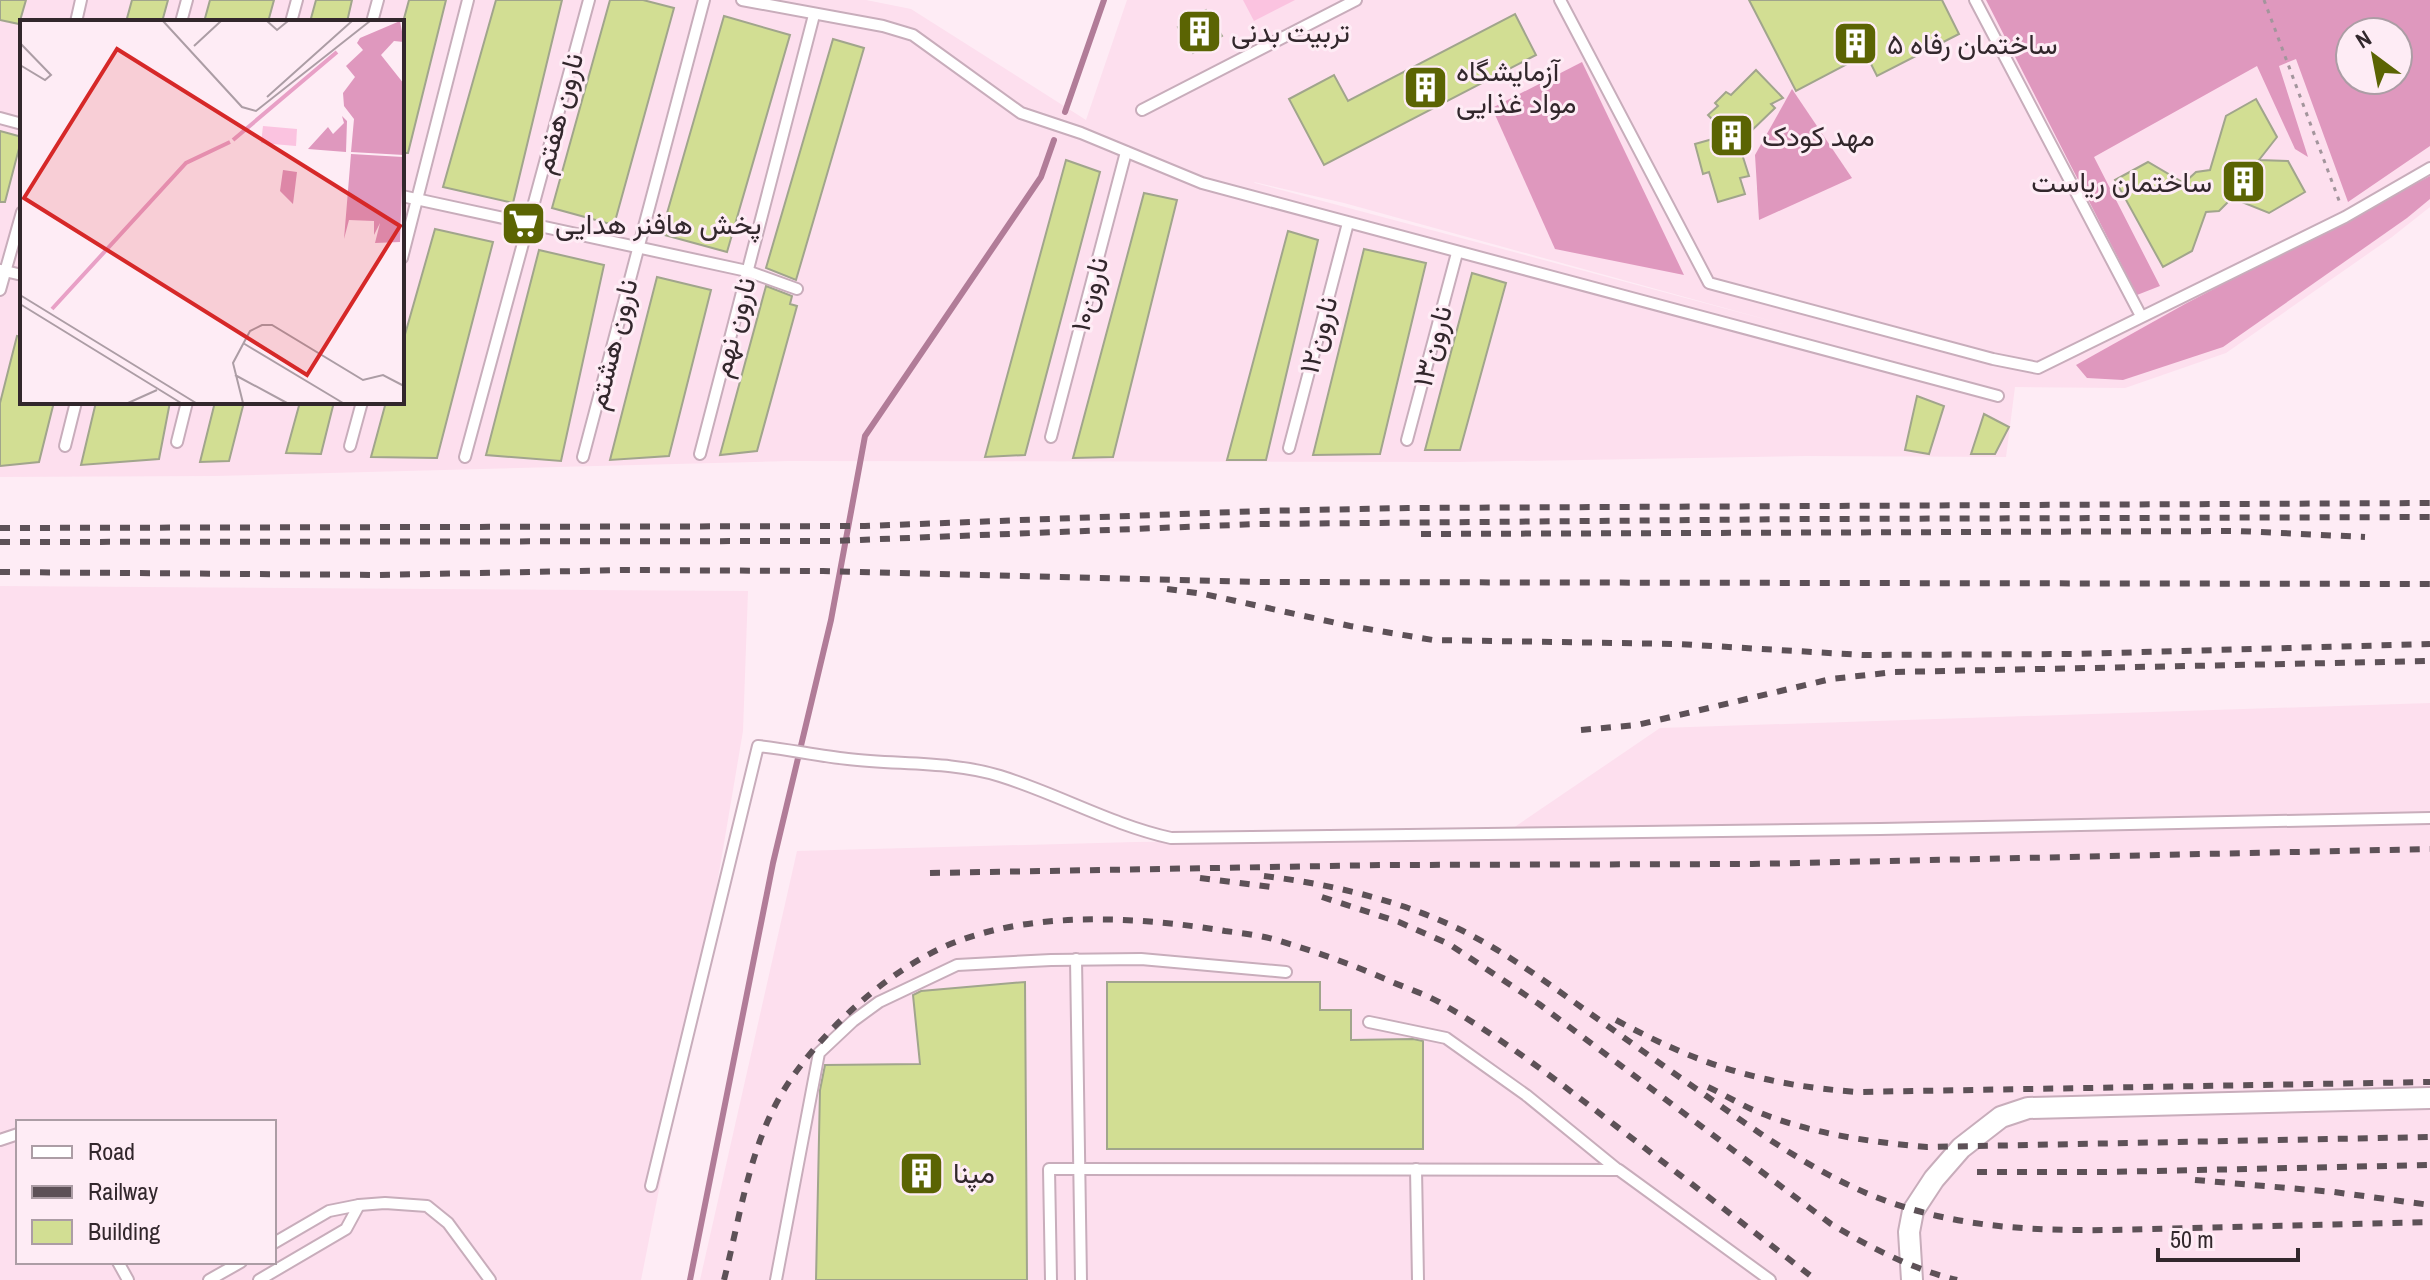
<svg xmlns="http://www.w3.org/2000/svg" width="2430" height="1280" font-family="'Archivo Narrow',Vazirmatn,sans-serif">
<rect width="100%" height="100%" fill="#feecf5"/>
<!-- built -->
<g fill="#fddfee" fill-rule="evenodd">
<path d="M 0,0 L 866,0 L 911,9 L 1086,120 L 1127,0 L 2430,0 L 2430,207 L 2392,237 L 2226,353 L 2125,388 L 2015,387 L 2006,457 L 1806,456 L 1459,462 L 788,461 L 215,476 L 0,477 ZM 22,22 L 402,22 L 402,402 L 22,402 ZM 2350,32 L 2398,32 L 2398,80 L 2350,80 ZM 1254,182 L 1344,203 L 1783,324 L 1255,183 Z"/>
<path d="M 0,586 L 748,591 L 743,731 L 701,979 L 641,1280 L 0,1280 ZM 18,1122 L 274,1122 L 274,1262 L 18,1262 Z"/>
<path d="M 2430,703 L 2430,1280 L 700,1280 L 797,851 L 1135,842 L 1497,839 L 1660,728 Z"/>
</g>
<!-- green -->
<path fill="#fbc3e0" d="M 1243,0 L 1295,0 L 1254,21 Z"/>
<!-- forest -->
<g fill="#df98be" fill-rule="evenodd">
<path d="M 1986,0 L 2430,0 L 2430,146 L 2348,202 L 2296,59 L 2279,66 L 2308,157 L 2295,149 L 2257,66 L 2094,157 L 2160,286 L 2137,295 ZM 2398,32 L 2398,80 L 2350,80 L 2350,32 Z"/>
<path d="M 1582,62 L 1684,275 L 1555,249 L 1492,108 Z"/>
<path d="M 1792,89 L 1852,178 L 1759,220 L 1755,155 Z"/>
<path d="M 2430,176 L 2430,199 L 2407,218 L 2223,347 L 2123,380 L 2087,378 L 2076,365 L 2185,304 Z"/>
</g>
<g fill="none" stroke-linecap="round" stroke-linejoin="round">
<!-- stream -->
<g stroke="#b17c98" stroke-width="6">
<path d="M 1065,112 L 1104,0"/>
<path d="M 690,1280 L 773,863 L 831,620 L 865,436 L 1041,177 L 1054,140"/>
</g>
</g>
<!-- building -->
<g fill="#d2de93" stroke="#a1a58c" stroke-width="2">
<path d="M 0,0 L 26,0 L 19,24 L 0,20 Z"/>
<path d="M 132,0 L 168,0 L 162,22 L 126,22 Z"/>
<path d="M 210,0 L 274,0 L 268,22 L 204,22 Z"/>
<path d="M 316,0 L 352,0 L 347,22 L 310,22 Z"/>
<path d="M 409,0 L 446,0 L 408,153 L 402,153 L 402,26 Z"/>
<path d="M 496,0 L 562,0 L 513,203 L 443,187 Z"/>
<path d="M 610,0 L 643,0 L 674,8 L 614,225 L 552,208 Z"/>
<path d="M 1749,0 L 1942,0 L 1959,34 L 1877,76 L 1866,54 L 1796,91 Z"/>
<path d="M 1206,10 L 1222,36 L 1193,53 L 1178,27 Z"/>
<path d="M 1515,14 L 1536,55 L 1324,165 L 1289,99 L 1334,75 L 1348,101 Z"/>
<path d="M 724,16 L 790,35 L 727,252 L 661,234 Z"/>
<path d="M 833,39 L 864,48 L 796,280 L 766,268 Z"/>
<path d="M 1756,70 L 1783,98 L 1771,104 L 1775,108 L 1747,135 L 1742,154 L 1749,176 L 1740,178 L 1745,194 L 1718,202 L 1709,172 L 1703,174 L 1695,144 L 1727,135 L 1708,115 L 1718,106 L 1715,103 L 1726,92 L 1731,95 Z"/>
<path d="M 2256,99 L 2277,137 L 2259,160 L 2288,161 L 2305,192 L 2269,213 L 2232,198 L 2219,211 L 2206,212 L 2192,251 L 2163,267 L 2115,180 L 2148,162 L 2184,183 L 2196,172 L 2210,170 L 2226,116 Z"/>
<path d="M 0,131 L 22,137 L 5,202 L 0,202 Z"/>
<path d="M 1066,160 L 1100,172 L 1025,455 L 985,457 Z"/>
<path d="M 1144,193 L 1177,200 L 1113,457 L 1073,458 Z"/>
<path d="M 435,229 L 493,242 L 437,458 L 371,457 L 386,402 L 402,402 L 402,345 Z"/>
<path d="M 1288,231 L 1318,240 L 1266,460 L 1227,460 Z"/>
<path d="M 1364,249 L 1426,263 L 1380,454 L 1313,455 Z"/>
<path d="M 539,250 L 604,265 L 561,461 L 486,455 Z"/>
<path d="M 1472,273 L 1506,283 L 1460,450 L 1425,450 Z"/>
<path d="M 657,277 L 711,290 L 669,456 L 610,460 Z"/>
<path d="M 766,286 L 792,296 L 790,304 L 797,306 L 757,451 L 720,455 Z"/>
<path d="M 17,336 L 22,337 L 22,402 L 54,402 L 39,462 L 0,466 L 0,403 Z"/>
<path d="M 1917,396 L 1944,406 L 1929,454 L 1905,450 Z"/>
<path d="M 96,402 L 170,402 L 159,459 L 81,465 Z"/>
<path d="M 215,402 L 244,402 L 229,461 L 200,462 Z"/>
<path d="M 300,402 L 334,402 L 321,454 L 286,453 Z"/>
<path d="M 1984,414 L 2009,427 L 1995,454 L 1971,454 Z"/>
<path d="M 1025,982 L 1027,1280 L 816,1280 L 820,1090 L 825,1065 L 920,1064 L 913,995 L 921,991 Z"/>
<path d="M 1107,982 L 1320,982 L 1320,1010 L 1351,1010 L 1351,1040 L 1413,1039 L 1423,1041 L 1423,1149 L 1107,1149 Z"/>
</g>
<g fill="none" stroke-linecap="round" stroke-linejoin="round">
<defs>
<g id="service">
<path d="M 742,0 L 883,26 L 913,35 L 1021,113 L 1081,133 L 1202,183 L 1998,396"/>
<path d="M 1560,0 L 1709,283 L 1993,359 L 2038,368 L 2345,217 L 2430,168"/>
<path d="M 1975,0 L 2141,316"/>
<path d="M 76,22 L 81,0"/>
<path d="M 181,22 L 187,0"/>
<path d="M 291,22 L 297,0"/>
<path d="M 372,22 L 378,0"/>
<path d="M 1142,110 L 1356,0"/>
<path d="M 0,118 L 22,124"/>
<path d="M 402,196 L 747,271 L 797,289"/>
<path d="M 402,258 L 468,0"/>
<path d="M 1,270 L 22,275"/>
<path d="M 0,290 L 22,212"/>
<path d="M 1051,437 L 1126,152"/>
<path d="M 1407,440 L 1457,253"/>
<path d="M 177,442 L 187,402"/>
<path d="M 65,446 L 76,402"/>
<path d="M 350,446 L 362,402"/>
<path d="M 1289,448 L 1348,223"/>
<path d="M 700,454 L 814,15"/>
<path d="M 465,457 L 589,0"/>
<path d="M 583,457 L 704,0"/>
<path d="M 1076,959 L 1081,1280"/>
<path d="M 1369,1022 L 1446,1038 L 1526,1095 L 1618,1170"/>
<path d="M 0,1140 L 18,1134"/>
<path d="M 1416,1169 L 1418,1280"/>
<path d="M 651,1186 L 758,746 C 788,749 818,756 848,759 C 898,765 951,761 1000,776 C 1058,794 1112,825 1171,838 L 1880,829 L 2430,818"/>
<path d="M 274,1243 L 329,1211 L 359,1205 L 385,1203 L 427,1206 L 448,1223 L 490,1280"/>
<path d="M 118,1262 L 128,1280"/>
<path d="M 209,1280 L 241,1262"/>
<path d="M 259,1280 L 346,1229 L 359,1205"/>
<path d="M 776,1280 L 819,1053 L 853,1021 L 879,1002 L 957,965 L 1051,960 L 1141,959 L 1286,972"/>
<path d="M 1051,1280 L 1049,1169 L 1078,1169 L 1619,1170 L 1770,1280"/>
</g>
<path id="minor" d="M 1912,1280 L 1909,1232 L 1913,1211 L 1934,1179 L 1961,1148 L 2001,1117 L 2028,1108 L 2430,1098"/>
</defs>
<!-- service casing -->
<use href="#service" stroke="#c8adbb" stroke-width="14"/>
<!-- minor casing -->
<use href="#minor" stroke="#c8adbb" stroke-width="24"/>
<!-- path -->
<path stroke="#a3959c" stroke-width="3" stroke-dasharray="4 6" stroke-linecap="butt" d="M 2264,0 L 2340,203"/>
<!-- service -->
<use href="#service" stroke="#fff" stroke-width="10"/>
<!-- minor -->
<use href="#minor" stroke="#fff" stroke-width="20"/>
<!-- rail -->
<g stroke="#5d5157" stroke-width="6" stroke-dasharray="10 10" stroke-linecap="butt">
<path d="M 0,528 L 865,526 L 1260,511 L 1408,508 L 2430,503"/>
<path d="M 1421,534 L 2238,531 L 2365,537"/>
<path d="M 0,542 L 832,541 L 1259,524 L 1811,519 L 2430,517"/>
<path d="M 0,572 L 378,575 L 626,570 L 823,571 L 1261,582 L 2430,584"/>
<path d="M 1167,589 L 1204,594 L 1350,626 L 1433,640 L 1678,644 L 1863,655 L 2074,654 L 2430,644"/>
<path d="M 1581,730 L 1637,725 L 1831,679 L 1895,672 L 2430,661"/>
<path d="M 930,873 L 1385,865 L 1752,864 L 2430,849"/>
<path d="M 1264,876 C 1330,884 1399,900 1459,929 C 1502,950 1542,979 1581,1007 C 1622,1036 1663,1066 1705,1095 C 1753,1129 1801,1163 1855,1188 C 1963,1238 2074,1231 2190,1228 C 2270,1226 2350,1224 2430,1222"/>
<path d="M 1200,878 L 1279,888"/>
<path d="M 1322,897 L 1399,922 L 1449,944 L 1539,1004 L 1831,1224 C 1871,1248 1912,1269 1957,1280"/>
<path d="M 1616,1020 C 1699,1065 1762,1085 1857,1092 L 2430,1082"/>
<path d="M 1708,1087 C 1725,1095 1741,1105 1758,1112 C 1812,1134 1870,1142 1927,1147 L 2430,1137"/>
<path d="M 1977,1172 L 2107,1172 L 2430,1165"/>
<path d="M 2195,1180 L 2334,1192 L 2430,1205"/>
<path d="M 724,1280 C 740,1217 749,1149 782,1093 C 819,1032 893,964 961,940 C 1041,911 1142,917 1225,931 C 1241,933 1258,935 1273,939 C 1314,951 1354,965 1392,982 C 1409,989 1428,995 1444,1005 C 1505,1040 1560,1083 1616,1126 C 1683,1177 1750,1229 1816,1280"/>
</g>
</g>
<!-- icons -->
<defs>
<symbol id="building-square" viewBox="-11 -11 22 22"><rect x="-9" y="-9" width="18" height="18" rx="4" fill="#5b6403" stroke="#feecf5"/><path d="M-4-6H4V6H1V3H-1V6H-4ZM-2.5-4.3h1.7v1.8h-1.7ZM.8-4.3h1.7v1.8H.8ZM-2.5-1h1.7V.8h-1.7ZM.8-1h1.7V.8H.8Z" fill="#fff"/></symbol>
<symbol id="supermarket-square" viewBox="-11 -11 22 22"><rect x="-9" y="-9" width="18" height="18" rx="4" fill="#5b6403" stroke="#feecf5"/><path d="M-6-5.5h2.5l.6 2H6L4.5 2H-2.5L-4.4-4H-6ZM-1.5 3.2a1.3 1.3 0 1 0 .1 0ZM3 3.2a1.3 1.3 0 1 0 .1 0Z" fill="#fff"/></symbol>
</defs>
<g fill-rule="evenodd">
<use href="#building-square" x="1174" y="6" width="51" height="51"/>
<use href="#building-square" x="1830" y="18" width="51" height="51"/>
<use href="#building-square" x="1400" y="62" width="51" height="51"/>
<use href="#building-square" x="1706" y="110" width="51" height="51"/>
<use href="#building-square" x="2218" y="156" width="51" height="51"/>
<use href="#supermarket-square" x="498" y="198" width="51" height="51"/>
<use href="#building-square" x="896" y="1148" width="51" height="51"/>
</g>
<g text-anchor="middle" stroke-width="6" stroke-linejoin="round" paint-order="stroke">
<!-- poi labels -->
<g font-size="28" fill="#32272c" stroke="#feecf5" text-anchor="start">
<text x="1231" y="42">تربیت بدنی</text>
<text x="1887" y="54">۵ ساختمان رفاه</text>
<text x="1456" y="81">آزمایشگاه<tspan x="1456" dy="32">مواد غذایی</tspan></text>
<text x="1762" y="146">مهد کودک</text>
<text x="2212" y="192" text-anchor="end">ساختمان ریاست</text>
<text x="555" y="234">پخش هافنر هدایی</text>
<text x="953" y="1183">مپنا</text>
</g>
<!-- street labels -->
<g font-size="28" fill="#32272c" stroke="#feecf5">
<text transform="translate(558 113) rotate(-75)" y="10">نارون هفتم</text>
<text transform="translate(1089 294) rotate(-75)" y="10">نارون۱۰</text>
<text transform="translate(733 327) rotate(-75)" y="10">نارون نهم</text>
<text transform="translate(1318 335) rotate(-75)" y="10">نارون۱۲</text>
<text transform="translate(612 344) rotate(-76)" y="10">نارون هشتم</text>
<text transform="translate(1432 346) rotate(-75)" y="10">نارون۱۳</text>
</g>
</g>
<!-- overview -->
<g transform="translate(20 20)">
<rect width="384" height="384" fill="#feecf5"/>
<path d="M 243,106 L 277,109 L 276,126 L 241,123 Z" fill="#fbc3e0"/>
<path d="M 380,1 L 384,22 L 374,21 L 361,35 L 384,64 L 384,135 L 331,132 L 334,99 L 324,86 L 323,73 L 335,57 L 326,46 L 343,30 L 337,23 L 340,18 ZM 322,96 L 327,101 L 326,132 L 288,129 L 308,107 L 313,114 L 324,103 ZM 331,134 L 383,137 L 380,222 L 355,223 L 360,203 L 354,215 L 354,201 L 329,200 L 324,219 ZM 263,150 L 277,152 L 273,184 L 260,171 Z" fill="#df98be"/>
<path fill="none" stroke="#e8a0c6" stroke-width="4" d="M 213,120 L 317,32M 32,289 L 166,143 L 210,122"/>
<path fill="none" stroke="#ac9da5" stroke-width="2" d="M 143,1 L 222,87 L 236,91 L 350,1M 247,1 L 257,10 L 268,1M 0,23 L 31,55 L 25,60 L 0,45M 174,26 L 201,1M 247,77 L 332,1M 0,275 L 176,383M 0,284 L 161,383M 223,323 L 323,383M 215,355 L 267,383M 108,383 L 137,370M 223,383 L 213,343 L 230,311 L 242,305 L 252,305 L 343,360 L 363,355 L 384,366"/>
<path fill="#d62828" fill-opacity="0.15" stroke="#d62828" stroke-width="4" d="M 97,29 L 380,206 L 287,355 L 4,178 Z"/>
<rect width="384" height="384" fill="none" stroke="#32272c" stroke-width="4"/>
</g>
<!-- legend -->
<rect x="16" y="1120" width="260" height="144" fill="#feecf5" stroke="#ac9da5" stroke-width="2"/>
<rect x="32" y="1146" width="40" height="12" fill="#ffffff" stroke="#ac9da5" stroke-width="2"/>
<text x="88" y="1160" font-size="24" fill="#32272c">Road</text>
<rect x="32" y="1186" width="40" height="12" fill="#5d5157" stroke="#ac9da5" stroke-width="2"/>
<text x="88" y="1200" font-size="24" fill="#32272c">Railway</text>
<rect x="32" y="1220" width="40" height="24" fill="#d2de93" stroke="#ac9da5" stroke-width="2"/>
<text x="88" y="1240" font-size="24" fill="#32272c">Building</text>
<!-- north arrow -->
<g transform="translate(2374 56) rotate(328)"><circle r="38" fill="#feecf5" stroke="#ac9da5" stroke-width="2"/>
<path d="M0-6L14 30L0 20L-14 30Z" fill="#5b6403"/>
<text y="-12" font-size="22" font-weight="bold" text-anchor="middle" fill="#32272c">N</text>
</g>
<!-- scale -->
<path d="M2158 1248v12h140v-12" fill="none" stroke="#32272c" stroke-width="4"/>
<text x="2170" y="1248" font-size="24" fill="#32272c" stroke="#feecf5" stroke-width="6" paint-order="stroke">50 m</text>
</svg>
